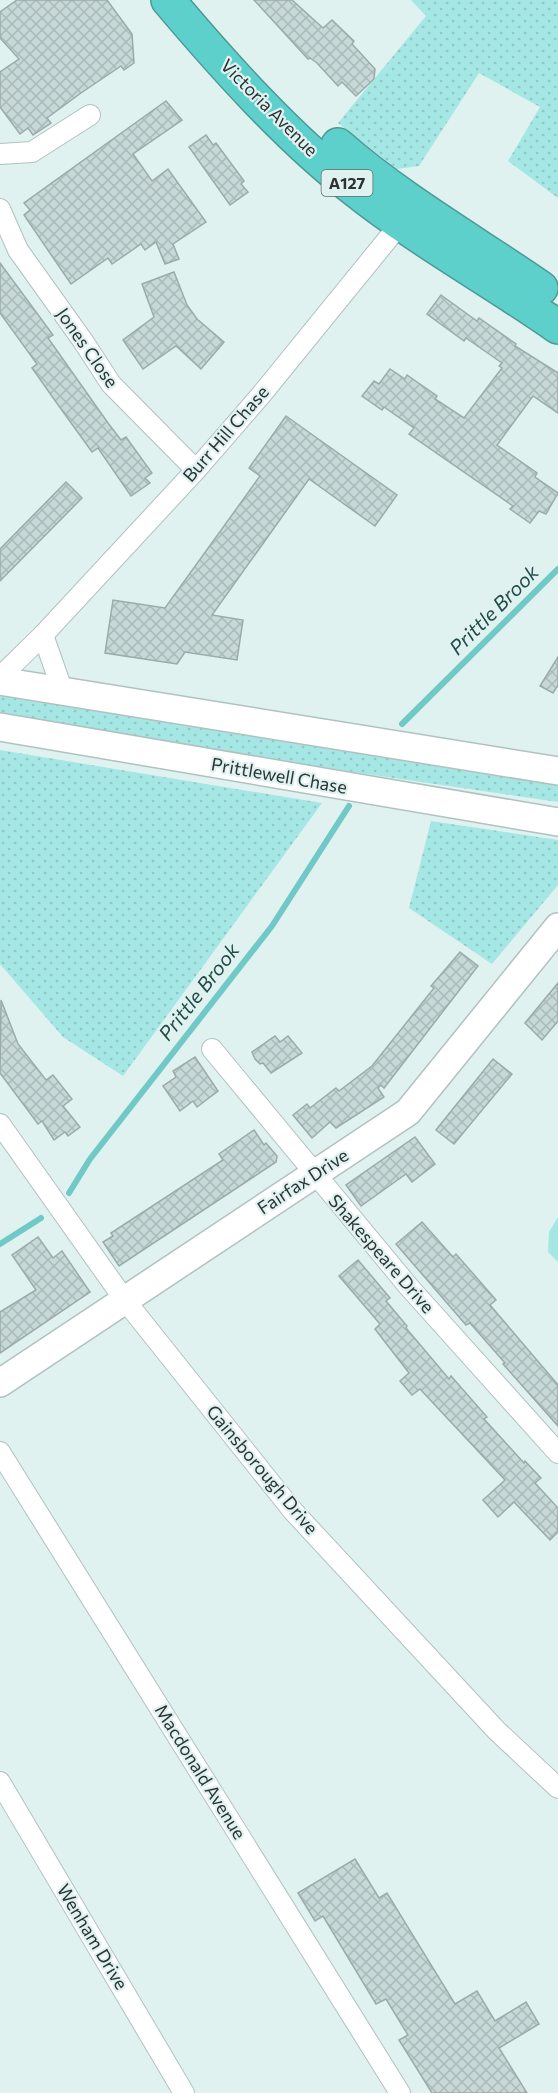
<svg xmlns="http://www.w3.org/2000/svg" width="558" height="2093" font-family="Commissioner,sans-serif">
<defs>
<pattern id="green-dots" width="8" height="8" patternUnits="userSpaceOnUse" patternTransform="scale(1.5)"><rect width="8" height="8" fill="#a5e7e4"/><path d="M2 2h.1M6 6h.1" fill="none" stroke="#8ec7c4" stroke-width="1.8" stroke-linecap="round"/></pattern>
<pattern id="building-cross-hatch" width="8" height="8" patternUnits="userSpaceOnUse" patternTransform="scale(1.5)"><rect width="8" height="8" fill="#c6d8d7"/><path d="M0 0l8 8M0 8l8-8" fill="none" stroke="#aabab9"/></pattern>
</defs>
<rect width="100%" height="100%" fill="#dff2f0"/>
<!-- green -->
<g fill="url(#green-dots)">
<path d="M 411,0 L 558,0 L 558,198 L 508,161 L 540,107 L 479,73 L 419,166 L 397,169 L 338,123 L 426,16 Z"/>
<path d="M 0,685 L 558,778 L 558,802 L 353,772 L 0,715 Z"/>
<path d="M 0,750 L 322,803 L 123,1076 L 63,1037 L 0,964 Z"/>
<path d="M 431,821 L 558,840 L 558,885 L 492,964 L 409,908 Z"/>
</g>
<!-- pitch -->
<path fill="#a5e7e4" d="M 558,1217 L 558,1262 L 548,1252 L 549,1232 Z"/>
<g fill="none" stroke-linecap="round" stroke-linejoin="round">
<!-- stream -->
<g stroke="#70c9c6" stroke-width="6">
<path d="M 402,724 L 558,569"/>
<path d="M 69,1193 L 90,1159 L 272,926 L 349,806"/>
<path d="M 0,1244 L 41,1218"/>
</g>
</g>
<!-- building -->
<g fill="url(#building-cross-hatch)" stroke="#9aabaa" stroke-width="1.5">
<path d="M 17,0 L 107,0 L 132,34 L 134,63 L 124,70 L 121,66 L 81,93 L 47,118 L 51,123 L 33,135 L 28,128 L 20,134 L 0,107 L 0,72 L 19,59 L 0,38 L 0,12 Z"/>
<path d="M 254,0 L 292,0 L 323,28 L 332,20 L 354,41 L 352,44 L 375,69 L 374,79 L 356,96 L 342,82 L 338,86 L 317,63 L 310,58 L 308,59 Z"/>
<path d="M 166,101 L 182,120 L 133,154 L 152,181 L 168,169 L 206,222 L 173,244 L 179,259 L 165,264 L 156,242 L 145,250 L 141,244 L 112,264 L 108,258 L 71,284 L 24,215 L 30,210 L 24,203 Z"/>
<path d="M 206,135 L 213,145 L 216,143 L 244,181 L 241,184 L 248,192 L 230,205 L 189,147 Z"/>
<path d="M 0,263 L 53,335 L 48,338 L 108,423 L 121,440 L 126,437 L 152,473 L 145,478 L 150,483 L 131,496 L 98,448 L 92,452 L 56,402 L 32,368 L 37,364 L 0,313 Z"/>
<path d="M 174,272 L 187,305 L 197,319 L 224,342 L 201,369 L 176,346 L 143,369 L 123,340 L 154,317 L 142,284 Z"/>
<path d="M 441,295 L 477,321 L 479,318 L 516,344 L 515,346 L 558,373 L 558,413 L 533,396 L 497,445 L 537,473 L 535,477 L 558,493 L 546,514 L 539,511 L 530,523 L 510,509 L 513,506 L 409,434 L 414,428 L 384,407 L 382,410 L 362,396 L 374,381 L 379,384 L 390,369 L 405,379 L 407,375 L 437,396 L 435,399 L 464,418 L 502,368 L 499,366 L 502,363 L 466,338 L 464,341 L 427,314 Z"/>
<path d="M 286,416 L 397,495 L 375,526 L 309,479 L 212,615 L 243,620 L 237,660 L 185,652 L 177,664 L 105,653 L 113,600 L 165,608 L 260,476 L 249,468 Z"/>
<path d="M 66,482 L 82,498 L 0,581 L 0,549 Z"/>
<path d="M 558,657 L 558,685 L 553,693 L 540,686 Z"/>
<path d="M 460,952 L 478,966 L 384,1088 L 381,1085 L 378,1088 L 384,1097 L 336,1128 L 330,1122 L 312,1138 L 293,1115 L 307,1104 L 310,1108 L 336,1088 L 339,1091 L 372,1066 L 434,988 L 431,986 Z"/>
<path d="M 558,983 L 558,1021 L 542,1040 L 525,1023 Z"/>
<path d="M 1,1000 L 18,1044 L 46,1080 L 53,1075 L 72,1099 L 63,1106 L 80,1127 L 68,1136 L 65,1132 L 54,1140 L 42,1121 L 38,1124 L 0,1073 Z"/>
<path d="M 275,1036 L 280,1042 L 288,1036 L 302,1053 L 271,1073 L 263,1063 L 260,1064 L 255,1059 L 252,1052 Z"/>
<path d="M 195,1057 L 218,1091 L 197,1107 L 193,1101 L 180,1111 L 163,1086 L 176,1077 L 173,1071 Z"/>
<path d="M 493,1059 L 512,1074 L 454,1144 L 436,1130 Z"/>
<path d="M 254,1130 L 264,1145 L 266,1143 L 277,1156 L 276,1162 L 119,1266 L 103,1242 L 113,1236 L 111,1233 L 223,1160 L 219,1154 Z"/>
<path d="M 415,1137 L 435,1164 L 412,1182 L 406,1174 L 361,1206 L 346,1185 Z"/>
<path d="M 422,1222 L 453,1257 L 456,1254 L 496,1300 L 490,1305 L 558,1385 L 558,1426 L 503,1364 L 505,1363 L 470,1323 L 466,1325 L 396,1244 Z"/>
<path d="M 38,1237 L 53,1258 L 62,1251 L 90,1292 L 0,1353 L 0,1312 L 36,1290 L 12,1255 Z"/>
<path d="M 358,1260 L 390,1298 L 386,1301 L 407,1326 L 406,1328 L 449,1379 L 451,1376 L 487,1417 L 484,1419 L 524,1463 L 525,1461 L 541,1478 L 535,1483 L 558,1508 L 558,1532 L 550,1540 L 514,1502 L 498,1517 L 483,1500 L 505,1480 L 420,1389 L 412,1395 L 400,1381 L 409,1373 L 375,1329 L 380,1324 L 339,1276 Z"/>
<path d="M 355,1859 L 379,1898 L 387,1893 L 455,2004 L 477,1991 L 495,2021 L 526,2002 L 539,2024 L 499,2048 L 527,2093 L 432,2093 L 399,2040 L 408,2035 L 386,1999 L 376,2004 L 323,1916 L 315,1921 L 298,1893 Z"/>
</g>
<g fill="none" stroke-linecap="round" stroke-linejoin="round">
<defs>
<g id="street">
<path d="M 0,154 L 32,152 L 90,115"/>
<path d="M 0,209 L 18,250 L 83,341 L 111,384 L 196,470"/>
<path d="M 43,635 L 62,689"/>
<path d="M 0,677 L 43,635 L 196,470 L 261,395 L 400,224"/>
<path d="M 212,1049 L 409,1287 L 558,1453"/>
<path d="M 0,1124 L 124,1299 L 293,1511 L 497,1731 L 558,1788"/>
<path d="M 0,1452 L 400,2093"/>
<path d="M 0,1782 L 184,2093"/>
</g>
<g id="secondary">
<path d="M 0,681 L 558,771"/>
<path d="M 0,727 L 558,822"/>
<path d="M 0,1383 L 408,1112 L 558,927"/>
</g>
<g id="highway">
<path d="M 168,0 C 222,64 287,137 354,189 C 418,240 491,280 558,327"/>
<path d="M 338,145 C 401,200 473,241 541,288"/>
</g>
</defs>
<!-- street casing -->
<use href="#street" stroke="#b0c2c0" stroke-width="22"/>
<!-- secondary casing -->
<use href="#secondary" stroke="#b0c2c0" stroke-width="30"/>
<!-- highway casing -->
<use href="#highway" stroke="#4c9996" stroke-width="36"/>
<!-- street -->
<use href="#street" stroke="#fff" stroke-width="20"/>
<!-- secondary -->
<use href="#secondary" stroke="#fff" stroke-width="27"/>
<!-- highway -->
<use href="#highway" stroke="#5ed0cc" stroke-width="33"/>
</g>
<g text-anchor="middle" stroke-width="4.5" stroke-linejoin="round" paint-order="stroke">
<!-- shield labels -->
<rect fill="#dff2f0" stroke="#626c6b" stroke-width="1.5" x="321.5" y="170" width="51" height="26" rx="4.5"/>
<g font-size="16" font-weight="bold" fill="#2c3332">
<text x="347" y="189">A127</text>
</g>
<!-- street labels -->
<g font-size="18" fill="#2c3332" stroke="#dff2f0">
<text transform="translate(269 108) rotate(45)" y="6">Victoria Avenue</text>
<text transform="translate(87 348) rotate(55)" y="6">Jones Close</text>
<text transform="translate(226 434) rotate(-49)" y="6">Burr Hill Chase</text>
<text transform="translate(279 776) rotate(10)" y="6">Prittlewell Chase</text>
<text transform="translate(303 1182) rotate(-33)" y="6">Fairfax Drive</text>
<text transform="translate(381 1254) rotate(49)" y="6">Shakespeare Drive</text>
<text transform="translate(262 1470) rotate(50)" y="6">Gainsborough Drive</text>
<text transform="translate(200 1772) rotate(58)" y="6">Macdonald Avenue</text>
<text transform="translate(92 1937) rotate(59)" y="6">Wenham Drive</text>
</g>
<!-- water labels -->
<g font-size="20" font-style="italic" fill="#214b49" stroke="#dff2f0">
<text transform="translate(494 610) rotate(-45)" y="7">Prittle Brook</text>
<text transform="translate(199 992) rotate(-52)" y="7">Prittle Brook</text>
</g>
</g>
</svg>
